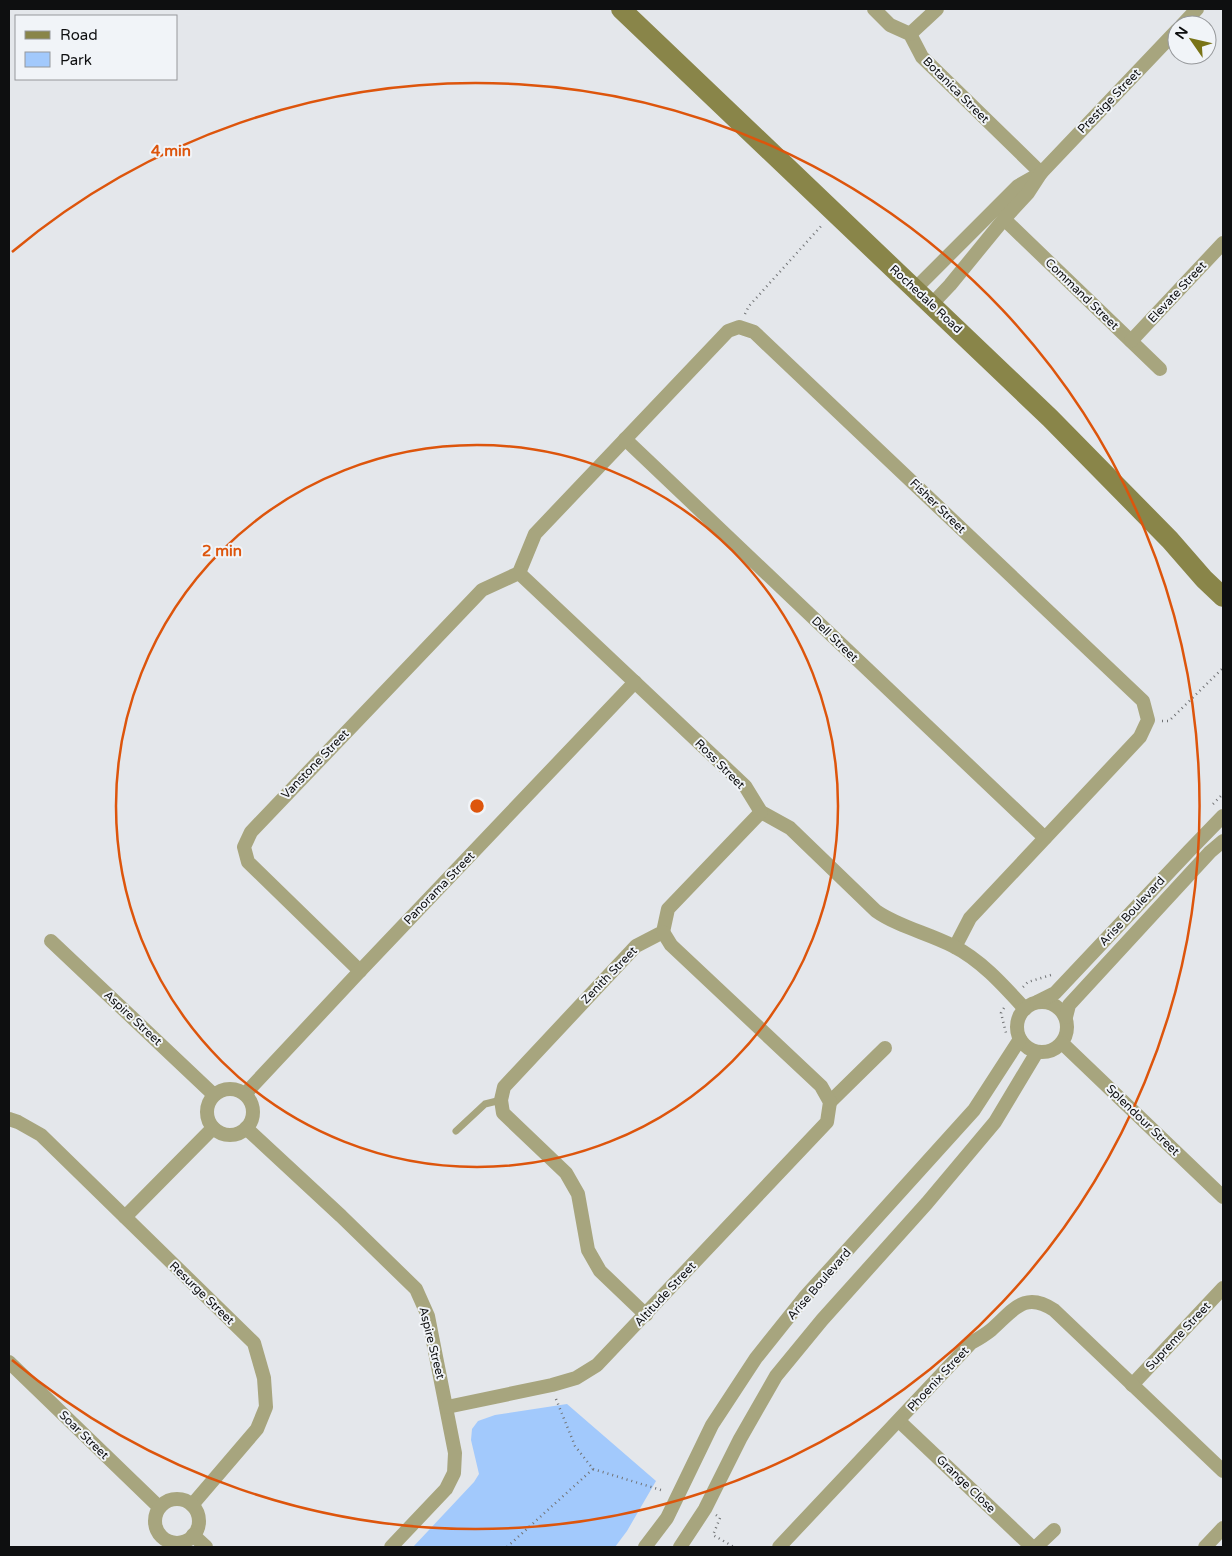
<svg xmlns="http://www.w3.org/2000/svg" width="1232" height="1556" font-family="'Varela Round',sans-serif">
<rect width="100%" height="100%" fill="#e4e7eb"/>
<!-- green -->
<path fill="#a2c9fc" d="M 567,1404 L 656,1481 L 627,1531 L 615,1547 L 413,1547 L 474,1482 L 479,1474 L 471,1440 L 472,1429 L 478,1421 L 495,1415 Z"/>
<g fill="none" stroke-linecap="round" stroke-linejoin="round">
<!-- path -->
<g stroke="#717375" stroke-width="2.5" stroke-dasharray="1 4" stroke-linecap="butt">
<path d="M 745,314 L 749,306 L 823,224"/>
<path d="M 1162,721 L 1169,721 L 1223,668"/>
<path d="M 1213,804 L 1223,794"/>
<path d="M 1023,987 L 1028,982 L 1051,975"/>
<path d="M 1004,1008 L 1001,1013 L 1006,1033"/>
<path d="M 556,1399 L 575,1446 L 593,1469 L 664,1491"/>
<path d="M 716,1515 L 720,1518 L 713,1535 L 734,1547"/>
<path d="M 507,1547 L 593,1469"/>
</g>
<!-- service -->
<path stroke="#a7a57e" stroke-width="7" d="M 456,1131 L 485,1104 L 501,1100"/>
<!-- minor -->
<g stroke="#a7a57e" stroke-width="14">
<path d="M 874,9 L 890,25 L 910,34 L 922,57 L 1041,173"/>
<path d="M 1182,25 L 1197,9"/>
<path d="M 910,34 L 937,9"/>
<path d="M 1004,219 L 1160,369"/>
<path d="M 915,289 L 1018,186 L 1039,174"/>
<path d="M 932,304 L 950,285 L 1004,219 L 1028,193 L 1041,173 L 1177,30"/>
<path d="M 1131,341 L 1223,243"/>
<path d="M 625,439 L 1045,838"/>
<path d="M 519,573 L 535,534 L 728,331 L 739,327 L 754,332 L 1143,701 L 1148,720 L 1140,737 L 970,918 L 955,947"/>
<path d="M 519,573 L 745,786 L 761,812 L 790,828 L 876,911 C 899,927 928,933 953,946 C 981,960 1004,986 1025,1009"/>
<path d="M 51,941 L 214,1095"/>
<path d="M 360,971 L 248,862 L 244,847 L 251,832 L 482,590 L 519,573"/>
<circle cx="1042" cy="1027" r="25"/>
<path d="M 1037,1002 L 1055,993 L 1189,851 L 1223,816"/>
<path d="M 1066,1017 L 1069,1005 L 1210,852 L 1223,841"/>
<path d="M 1062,1043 L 1223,1197"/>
<circle cx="230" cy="1112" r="23"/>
<path d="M 245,1094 L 360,971 L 635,682"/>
<path d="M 830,1102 L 885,1048"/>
<path d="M 9,1119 L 18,1122 L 41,1135 L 254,1343 L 264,1378 L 266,1407 L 257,1429 L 192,1505"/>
<path d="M 246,1128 L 341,1216 L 416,1289 L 428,1316 L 455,1453 L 454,1473 L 446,1489 L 391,1547"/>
<path d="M 125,1217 L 213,1128"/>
<path d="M 646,1315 L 600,1271 L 588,1250 L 578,1194 L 566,1173 L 503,1113 L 501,1100 L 504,1087 L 636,946 L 663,932 L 668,909 L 761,812"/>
<path d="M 9,1362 L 159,1507"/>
<path d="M 1132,1385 L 1223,1288"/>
<path d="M 447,1407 L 552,1385 L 576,1378 L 597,1365 L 827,1122 L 830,1102 L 821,1086 L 671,945 L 663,932"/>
<path d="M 899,1421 L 1032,1547"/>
<circle cx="177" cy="1521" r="22"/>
<path d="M 193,1535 L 206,1547"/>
<path d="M 645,1547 L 667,1518 L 712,1425 L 756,1358 L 804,1298 L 974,1110 L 1020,1039"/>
<path d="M 680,1547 L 705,1509 L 740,1439 L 776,1376 L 822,1320 L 927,1203 L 995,1122 L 1037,1052"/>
<path d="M 779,1547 L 971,1343 C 978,1339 985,1335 991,1330 C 1013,1311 1024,1290 1054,1310 L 1223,1471"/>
<path d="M 1036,1547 L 1054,1530"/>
<path d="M 1205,1547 L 1223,1528"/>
</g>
<!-- secondary -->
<path stroke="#898549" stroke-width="20" d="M 621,9 L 1050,418 L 1170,540 L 1204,579 L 1223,597"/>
</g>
<!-- distance rings -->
<g fill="none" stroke="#dd550c" stroke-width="2.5">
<circle cx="477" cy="806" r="361"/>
<path d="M12 252A723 723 0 1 1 12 1360"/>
</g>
<g text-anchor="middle" stroke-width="4" stroke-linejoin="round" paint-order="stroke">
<!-- street labels -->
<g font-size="12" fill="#0e0f10" stroke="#f1f4f8">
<text transform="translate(956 90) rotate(45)" y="4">Botanica Street</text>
<text transform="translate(1109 101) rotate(-46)" y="4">Prestige Street</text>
<text transform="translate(1177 292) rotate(-47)" y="4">Elevate Street</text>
<text transform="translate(1082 294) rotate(44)" y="4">Command Street</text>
<text transform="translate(926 299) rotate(43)" y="4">Rochedale Road</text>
<text transform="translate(938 506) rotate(44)" y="4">Fisher Street</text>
<text transform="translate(835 639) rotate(44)" y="4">Dell Street</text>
<text transform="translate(315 764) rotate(-46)" y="4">Vanstone Street</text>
<text transform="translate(720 764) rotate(45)" y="4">Ross Street</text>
<text transform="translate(439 888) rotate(-46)" y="4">Panorama Street</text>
<text transform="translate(1132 911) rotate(-47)" y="4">Arise Boulevard</text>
<text transform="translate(609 975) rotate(-46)" y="4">Zenith Street</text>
<text transform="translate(133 1018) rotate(43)" y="4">Aspire Street</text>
<text transform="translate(1143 1120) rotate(44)" y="4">Splendour Street</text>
<text transform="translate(819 1284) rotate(-49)" y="4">Arise Boulevard</text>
<text transform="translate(202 1293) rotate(44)" y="4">Resurge Street</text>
<text transform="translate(665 1294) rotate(-47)" y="4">Altitude Street</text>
<text transform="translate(1178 1336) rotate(-47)" y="4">Supreme Street</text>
<text transform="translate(432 1343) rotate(76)" y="4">Aspire Street</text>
<text transform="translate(938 1379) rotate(-47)" y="4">Phoenix Street</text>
<text transform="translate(84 1435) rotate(44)" y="4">Soar Street</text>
<text transform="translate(966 1484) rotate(44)" y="4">Grange Close</text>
</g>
</g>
<circle cx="477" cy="806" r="8" fill="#dd550c" stroke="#f1f4f8" stroke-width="2.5"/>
<g font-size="15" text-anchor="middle" font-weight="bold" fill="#dd550c" stroke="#f1f4f8" stroke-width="4" stroke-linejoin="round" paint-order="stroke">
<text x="171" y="156">4 min</text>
<text x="222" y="556">2 min</text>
</g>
<!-- border -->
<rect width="1232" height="1556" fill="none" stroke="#0e0f10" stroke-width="20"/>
<!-- legend -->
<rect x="15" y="15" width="162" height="65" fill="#f1f4f8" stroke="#96989b"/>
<rect x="25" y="31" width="25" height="8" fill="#898549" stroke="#96989b"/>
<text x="60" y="40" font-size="15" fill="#0e0f10">Road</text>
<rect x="25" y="52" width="25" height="15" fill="#a2c9fc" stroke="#96989b"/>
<text x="60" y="65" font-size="15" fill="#0e0f10">Park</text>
<!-- north arrow -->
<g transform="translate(1192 40) rotate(304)"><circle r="24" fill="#f1f4f8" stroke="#96989b"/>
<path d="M0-4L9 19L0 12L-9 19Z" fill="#797316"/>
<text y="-8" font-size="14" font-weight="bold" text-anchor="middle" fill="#0e0f10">N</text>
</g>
</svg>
